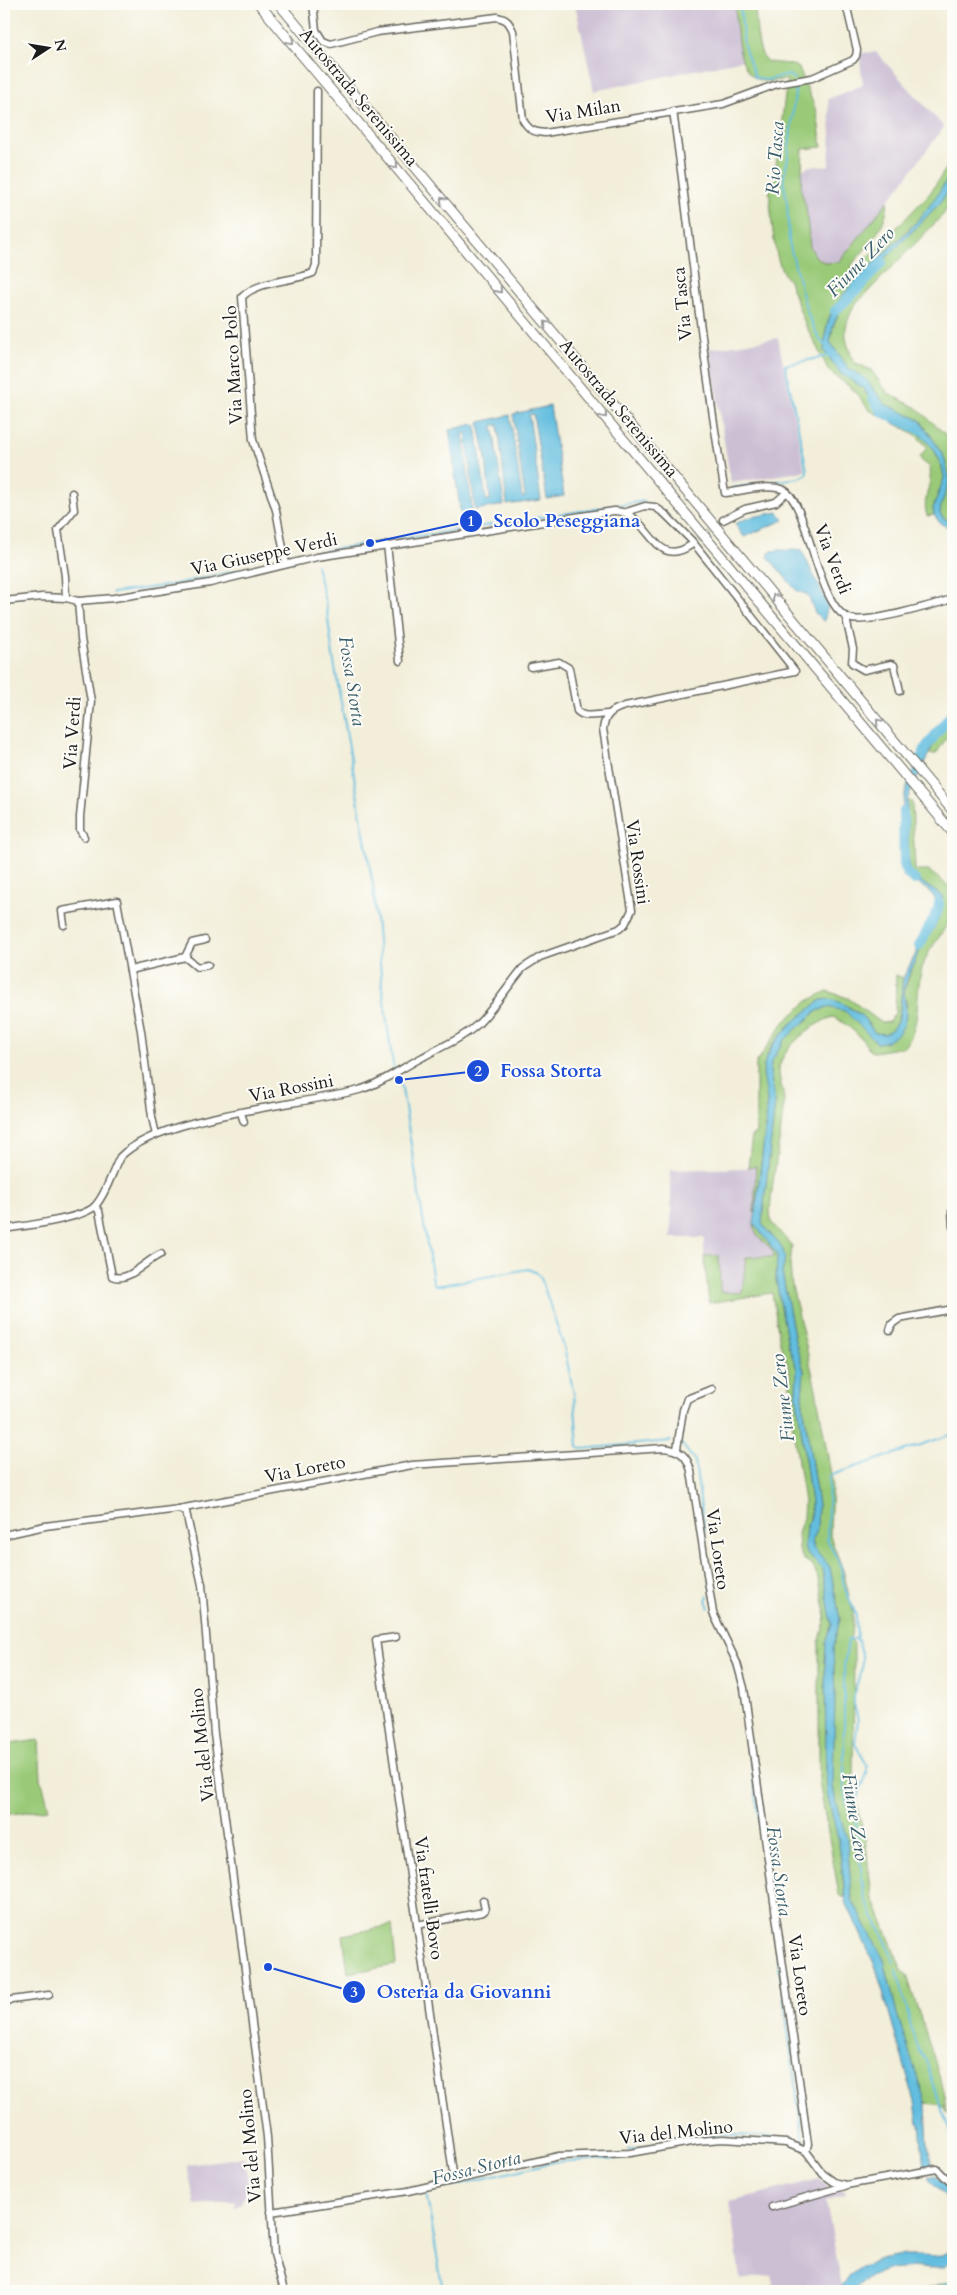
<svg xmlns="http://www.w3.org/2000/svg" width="957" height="2295" font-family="Cardo,serif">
<rect width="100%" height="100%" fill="#fdfcf7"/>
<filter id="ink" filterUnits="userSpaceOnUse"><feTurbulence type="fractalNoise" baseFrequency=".02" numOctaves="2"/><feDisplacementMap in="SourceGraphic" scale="10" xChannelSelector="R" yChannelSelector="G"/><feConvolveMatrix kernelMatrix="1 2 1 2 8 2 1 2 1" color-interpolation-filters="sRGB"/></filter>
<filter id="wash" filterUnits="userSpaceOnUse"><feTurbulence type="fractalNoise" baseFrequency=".0096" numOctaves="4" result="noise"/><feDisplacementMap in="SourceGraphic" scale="20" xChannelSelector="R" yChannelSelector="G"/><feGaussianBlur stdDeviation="1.12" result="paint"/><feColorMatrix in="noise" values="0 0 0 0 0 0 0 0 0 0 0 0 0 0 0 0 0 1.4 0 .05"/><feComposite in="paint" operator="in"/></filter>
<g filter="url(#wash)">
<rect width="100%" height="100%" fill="#f2eed9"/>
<!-- industrial -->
<g fill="#ccbfd4">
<path d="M 575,4 L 735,4 L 743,60 L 594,91 Z"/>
<path d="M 876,52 L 944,127 L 878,215 L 839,262 L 826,263 L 816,256 L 810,247 L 806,207 L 801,190 L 802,170 L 810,166 L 829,166 L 831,133 L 828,99 L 863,85 L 859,53 Z"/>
<path d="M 778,338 L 805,471 L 731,483 L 709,349 Z"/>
<path d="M 756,1165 L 754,1229 L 760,1240 L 772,1249 L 774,1257 L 746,1258 L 743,1293 L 720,1292 L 719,1256 L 704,1256 L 704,1238 L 671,1238 L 671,1170 L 745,1168 Z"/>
<path d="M 244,2157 L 249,2187 L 240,2205 L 235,2207 L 236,2201 L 195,2205 L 187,2165 Z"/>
<path d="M 820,2179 L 829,2188 L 845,2192 L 844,2195 L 826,2201 L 842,2286 L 839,2291 L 774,2291 L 771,2275 L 740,2280 L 730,2201 Z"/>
</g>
<!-- green -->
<g fill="#9aca78" stroke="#5b734a">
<path d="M 735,4 L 755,4 C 756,15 756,59 769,62 C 780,64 789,62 799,68 L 817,113 L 822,147 L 803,149 L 801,190 L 806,207 L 810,247 L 816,257 L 826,263 L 839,262 L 888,201 C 886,230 868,244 851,266 L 856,270 L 930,193 L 953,158 L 953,170 L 938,196 L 917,221 L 862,274 L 832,310 L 826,329 L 824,351 L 841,374 L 862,387 L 875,406 L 907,421 L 934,449 L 942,467 L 944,478 L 933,508 L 934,515 L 927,516 C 921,499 933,485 930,467 L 922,461 L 920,457 L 927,447 L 915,434 L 869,410 L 856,392 L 829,371 L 805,324 L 789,281 C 772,264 772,214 769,190 L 773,188 L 787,80 C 778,79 767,84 759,80 C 735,70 737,26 735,4 Z"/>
<path d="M 953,183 L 953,199 L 943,215 L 854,306 C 842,331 844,336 854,362 L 871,370 L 888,393 L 917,408 L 947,436 L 953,464 L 953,523 L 943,518 L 940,513 L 941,505 L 950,480 L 944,457 L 936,444 L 920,420 L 885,404 L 865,379 L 849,369 L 830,342 L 833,326 L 843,302 L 940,203 Z"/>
<path d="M 953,718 L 953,728 L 936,754 L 929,754 L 933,745 Z"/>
<path d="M 907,800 L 912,802 L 915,869 L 916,871 L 929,871 L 951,888 C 952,893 954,901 953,907 C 950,929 930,944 923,965 C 914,992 923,1023 905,1047 L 874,1052 L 870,1051 C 861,1036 849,1025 833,1017 C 814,1023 790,1042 781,1061 C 775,1074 784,1088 784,1102 C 781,1138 773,1173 770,1209 L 771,1222 L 792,1246 L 790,1266 L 792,1286 L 816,1389 L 832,1480 L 830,1536 L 843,1570 L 853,1613 L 853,1626 L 850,1639 L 854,1643 L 853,1789 L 865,1838 L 872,1896 L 902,1970 L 907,1975 C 920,2021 940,2065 947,2113 L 943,2105 L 925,2103 L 897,2014 L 884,1960 L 852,1899 L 847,1839 L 836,1804 L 833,1785 L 835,1694 L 833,1647 L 840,1619 L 830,1567 L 814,1549 L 812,1539 L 817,1528 L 818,1505 L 802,1397 L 804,1371 L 795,1341 L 782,1272 C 790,1247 773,1241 762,1223 L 775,1102 L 770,1072 L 771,1063 L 783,1042 L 796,1029 L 816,1012 L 827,1007 L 845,1011 L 877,1043 L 886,1042 L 907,1006 L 904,993 L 909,976 L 919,950 L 939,918 L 942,896 L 909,874 Z"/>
<path d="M 896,975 L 903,978 C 899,993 905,1042 875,1033 C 860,1010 848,1003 821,1000 C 801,1017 772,1035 765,1061 C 761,1075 768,1089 767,1103 C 765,1140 759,1177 754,1213 L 756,1166 L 748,1167 L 752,1135 L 756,1133 L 756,1063 L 784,1022 L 808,1001 L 827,991 L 848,998 L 882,1023 L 889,1022 L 895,1013 Z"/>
<path d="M 754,1224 L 777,1254 L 776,1280 L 788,1345 L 797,1369 L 796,1391 L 811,1503 C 811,1519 806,1534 805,1551 L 822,1569 L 832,1624 L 826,1643 L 825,1662 L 826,1771 L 827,1793 L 839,1843 L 845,1898 L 839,1895 L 819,1781 L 819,1643 L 826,1617 L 822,1593 L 817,1575 L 812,1565 L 803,1559 L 799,1550 L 798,1533 L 803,1518 L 804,1502 L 790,1408 L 790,1371 L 780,1343 L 772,1293 L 709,1303 L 704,1256 L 719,1256 L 720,1292 L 742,1293 L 746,1257 L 774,1257 C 773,1242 754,1243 754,1224 Z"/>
<path d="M 39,1740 L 41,1778 L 49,1809 L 4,1815 L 4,1745 Z"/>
<path d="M 392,1925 L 396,1965 L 348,1973 L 343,1935 Z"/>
<path d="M 953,2280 L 953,2291 L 916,2291 Z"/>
</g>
<!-- water -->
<g fill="#62bddf" stroke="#3f6c7e">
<path d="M 953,170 L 953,183 L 940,203 L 843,302 L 833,326 L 830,342 L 849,369 L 865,378 L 885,404 L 920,420 L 936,444 L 944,457 L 950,480 L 941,505 L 940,513 L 943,518 L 953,523 L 953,530 L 940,523 L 934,515 L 933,508 L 944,478 L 942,467 L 934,449 L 907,421 L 875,406 L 862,387 L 841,374 L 824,351 C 825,338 826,322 833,310 C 852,276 892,250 918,220 C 931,205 942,188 953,170 Z"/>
<path d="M 550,406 L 564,496 L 547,499 L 533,414 L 529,415 L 541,500 L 507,505 L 498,425 L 493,425 L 504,505 L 475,510 L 466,433 L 463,433 L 472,509 L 469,515 L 461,516 L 449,430 L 474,424 L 476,425 L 486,500 L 490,500 L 486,459 L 479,424 L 480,422 L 510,415 L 522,497 L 525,497 L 513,414 Z"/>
<path d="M 778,512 L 784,520 L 744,537 L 735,524 L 747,518 Z"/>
<path d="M 801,549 L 828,605 L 824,622 L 815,613 L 808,595 L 796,590 L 768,557 L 770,552 C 779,548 791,552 801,549 Z"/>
<path d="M 953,712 L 953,718 L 933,745 L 907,800 L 909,874 L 942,896 C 946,920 923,940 915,961 C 911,971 904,984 904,994 C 905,1006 909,1016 902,1028 C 896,1038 888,1042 877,1043 L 845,1011 L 827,1007 L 816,1012 L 796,1029 L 783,1042 L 771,1063 L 770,1072 L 775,1102 L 762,1223 C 774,1243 791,1245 782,1272 L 795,1341 L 804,1371 L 802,1397 L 818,1505 L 817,1528 L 812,1540 L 814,1549 L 830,1567 L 840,1619 L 833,1647 L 835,1694 L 833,1785 L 836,1804 L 847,1839 L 852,1899 L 884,1960 L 897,2014 L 926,2104 L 928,2146 L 932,2167 L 924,2169 L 920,2124 L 918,2123 L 915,2102 L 876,1968 L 846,1902 L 839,1843 L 827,1793 L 826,1771 L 825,1662 L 826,1643 L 832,1624 L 822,1569 L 805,1551 L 804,1545 L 806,1528 L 811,1517 L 811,1503 L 796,1391 L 797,1369 L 788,1345 L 776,1280 L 777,1254 L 754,1224 L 766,1122 L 767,1100 L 763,1073 L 765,1061 L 773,1045 L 791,1024 L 821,1000 L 830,999 L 842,1003 L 863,1017 L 875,1033 L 885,1034 L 892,1029 L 898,1021 L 900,1012 L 903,978 L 935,917 L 937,906 L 934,897 L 929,891 L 905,875 C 903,850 900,822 904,798 C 910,766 933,736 953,712 Z"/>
<path d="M 936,2175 L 953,2196 L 953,2207 L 928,2177 Z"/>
<path d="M 953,2249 L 953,2259 L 943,2266 L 930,2269 L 911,2267 L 890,2269 L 872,2275 L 851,2291 L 839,2291 C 853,2264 883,2255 912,2255 C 932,2256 935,2261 953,2249 Z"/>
</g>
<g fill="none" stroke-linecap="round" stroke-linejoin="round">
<!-- stream -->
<g stroke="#62bddf" stroke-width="2">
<path d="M 740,4 L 744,46 L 755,77 L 766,80 L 789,75 L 794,79"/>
<path d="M 796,83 L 788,158 L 783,180 L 787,201 L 789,242 L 807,312 L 819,339 L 826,346"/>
<path d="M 732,488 L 799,478 L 806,475 L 807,471 L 785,365 L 828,356"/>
<path d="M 291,556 L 645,501"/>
<path d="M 316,565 L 326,605 L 333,656 L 373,885 L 382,986 L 393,1065 L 402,1089 L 433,1281 L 435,1285 L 442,1285 L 528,1269 L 537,1273 L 541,1278 L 564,1347 L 574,1394 L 578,1447 L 581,1449 L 671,1441"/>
<path d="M 38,592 L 54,593"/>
<path d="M 112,593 L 171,585 L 274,563 L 277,561"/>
<path d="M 4,595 L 34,593"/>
<path d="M 680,1442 L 695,1461 L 712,1591"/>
<path d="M 708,1596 L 706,1600 L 709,1608"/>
<path d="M 854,1819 L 848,1807 L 844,1791 L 844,1666 L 848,1640 L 857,1638"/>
<path d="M 894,1962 C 887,1938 872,1918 864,1895 L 854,1805 L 867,1774 L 867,1765 L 855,1744 L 858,1720 L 854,1704 L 854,1693 L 862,1668 L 862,1654 L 857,1638 L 856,1615 L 844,1586 L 841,1567 L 827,1539 L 829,1476 L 953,1434"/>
<path d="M 897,1970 L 915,2042 L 926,2061 L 945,2119 L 953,2138"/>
<path d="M 628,2150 L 719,2134 L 776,2137 L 802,2142 L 803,2140 L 745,1716 L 740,1685 L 732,1658"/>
<path d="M 443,2291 L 426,2192 L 554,2162 L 623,2158 L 630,2155"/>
<path d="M 922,2291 L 953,2282"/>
</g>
<!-- river -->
<g stroke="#62bddf" stroke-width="10">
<path d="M 835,311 L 862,285 L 882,262"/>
<path d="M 873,398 L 882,412 L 919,429"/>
<path d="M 918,765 L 926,747 L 953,712"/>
<path d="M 903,812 L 904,868 L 907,874 L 915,880"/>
<path d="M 919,946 L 938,910 L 939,903"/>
</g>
</g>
</g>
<g filter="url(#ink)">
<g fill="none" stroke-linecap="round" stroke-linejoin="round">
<!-- minor-tunnel -->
<path stroke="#d2cebd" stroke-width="6" stroke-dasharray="6 3" stroke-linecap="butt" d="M 691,545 L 723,520"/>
<defs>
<g id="minor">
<path d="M 313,4 L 316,30 L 323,41 L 331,44 L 377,32 L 497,17 C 507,19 509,22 513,31 L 523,120 C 529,130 533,132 545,133 L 723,104 L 777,84 L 812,78 L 853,60 L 856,56 L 857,50 L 846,4"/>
<path d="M 673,111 C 691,239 703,366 725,493 C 742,491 766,484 782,489 C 810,500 816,612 852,619 C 872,623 931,605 953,599"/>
<path d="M 723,520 L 745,509 L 776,502 L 787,492"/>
<path d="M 387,545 L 400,661"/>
<path d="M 286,564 L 276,510 L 253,440 L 242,297 C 259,280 291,282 313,273 L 316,265 L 317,91"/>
<path d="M 66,598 L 65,576 L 58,530 L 74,510 L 72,493"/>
<path d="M 4,601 L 42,597 L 66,598 L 78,601 L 114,598 L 210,583 L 317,557 L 614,511 C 650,510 652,572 691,545"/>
<path d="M 78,601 L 81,639 L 91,701 L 80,817 L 80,830 L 84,837"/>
<path d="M 847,617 L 847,623 L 853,649 L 852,663 L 864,670 L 891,664 L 894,665 L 900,691"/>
<path d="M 531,667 L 559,662 L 569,668 L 577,711 C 585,719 598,714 608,714"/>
<path d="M 64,925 L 62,911 L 117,901 L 141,1031 L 152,1117 L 156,1135"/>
<path d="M 185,957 L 197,967 L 208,965"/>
<path d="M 130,970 L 185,957 L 192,943 L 205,940"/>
<path d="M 241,1113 L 244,1122"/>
<path d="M 95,1206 L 99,1211 L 112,1276 C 128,1284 147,1259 161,1254"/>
<path d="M 952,1212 L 953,1227"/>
<path d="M 4,1229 C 23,1226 85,1219 96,1205 C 107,1192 112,1172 120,1157 C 163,1114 298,1106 359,1090 C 383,1083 401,1068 423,1057 C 442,1046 462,1039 478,1024 C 495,1007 508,986 523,968 L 540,957 L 619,929 L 625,924 L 632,910 L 603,729 C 605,714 612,710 625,706 L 795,671 L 692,541 L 665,514 L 655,507 L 645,506 L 626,512"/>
<path d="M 890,1330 L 892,1324 L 899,1319 L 953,1309"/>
<path d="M 677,1449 L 683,1410 L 687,1399 L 712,1389"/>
<path d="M 179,1509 L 412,1465 L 664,1448 C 680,1450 687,1455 691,1471 L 713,1613 L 737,1663 L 744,1688 L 808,2144 L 806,2151"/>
<path d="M 4,1535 L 45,1526 L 179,1509 L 186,1512 L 202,1585 L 214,1734 L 267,2137 L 274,2254 L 284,2291"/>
<path d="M 396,1637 L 376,1640 L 454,2180"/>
<path d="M 417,1925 L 483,1912 L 485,1910 L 483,1900"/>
<path d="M 4,2001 L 49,1995"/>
<path d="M 772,2207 L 845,2186"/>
<path d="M 271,2212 L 408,2191 L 559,2156 L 630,2153 L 697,2141 L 723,2139 L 786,2143 L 806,2151 L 823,2174 L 834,2182 L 846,2185 L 937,2169 L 953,2185"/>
</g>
<g id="highway">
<path d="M 259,4 L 953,833"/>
<path d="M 279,4 L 953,811"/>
</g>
</defs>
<!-- minor casing -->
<use href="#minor" stroke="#67665e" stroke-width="9"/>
<!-- highway casing -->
<use href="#highway" stroke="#67665e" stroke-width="11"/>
<!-- minor -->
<use href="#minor" stroke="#fff" stroke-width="6"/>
<!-- highway -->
<use href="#highway" stroke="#fff" stroke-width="9"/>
</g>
<!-- one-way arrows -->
<defs><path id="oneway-chevron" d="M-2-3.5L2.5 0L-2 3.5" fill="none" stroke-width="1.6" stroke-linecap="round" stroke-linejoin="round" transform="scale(1.25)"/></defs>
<g stroke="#999">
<use href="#oneway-chevron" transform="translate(291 41) rotate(50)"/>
<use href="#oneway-chevron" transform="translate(395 166) rotate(50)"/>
<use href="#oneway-chevron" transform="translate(443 200) rotate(-130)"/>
<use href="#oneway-chevron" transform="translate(499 290) rotate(50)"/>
<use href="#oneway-chevron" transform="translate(547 324) rotate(-130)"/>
<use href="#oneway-chevron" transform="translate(604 415) rotate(50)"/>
<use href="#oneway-chevron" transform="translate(775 597) rotate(-130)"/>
<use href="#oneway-chevron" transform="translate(879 722) rotate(-130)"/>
</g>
</g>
<g text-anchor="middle" stroke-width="4" stroke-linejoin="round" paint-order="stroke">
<!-- street labels -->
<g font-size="18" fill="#1c1c1c" stroke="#fdfcf7">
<text transform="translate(359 97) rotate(50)" y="6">Autostrada Serenissima</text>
<text transform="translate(583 111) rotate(-9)" y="6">Via Milan</text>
<text transform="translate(682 304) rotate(-96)" y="6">Via Tasca</text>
<text transform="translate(233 365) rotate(-93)" y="6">Via Marco Polo</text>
<text transform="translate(619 408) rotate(50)" y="6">Autostrada Serenissima</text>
<text transform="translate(264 554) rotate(-12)" y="6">Via Giuseppe Verdi</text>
<text transform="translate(833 559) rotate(69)" y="6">Via Verdi</text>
<text transform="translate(72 733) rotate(-86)" y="6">Via Verdi</text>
<text transform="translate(638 862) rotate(82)" y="6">Via Rossini</text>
<text transform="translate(291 1088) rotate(-11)" y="6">Via Rossini</text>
<text transform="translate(305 1469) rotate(-11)" y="6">Via Loreto</text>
<text transform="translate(718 1549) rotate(82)" y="6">Via Loreto</text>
<text transform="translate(202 1745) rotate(-96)" y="6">Via del Molino</text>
<text transform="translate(429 1898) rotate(82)" y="6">Via fratelli Bovo</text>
<text transform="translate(800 1975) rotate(82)" y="6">Via Loreto</text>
<text transform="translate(676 2132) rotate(-6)" y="6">Via del Molino</text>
<text transform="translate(250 2146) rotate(-95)" y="6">Via del Molino</text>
</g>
<!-- water labels -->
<g font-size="19" font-style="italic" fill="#385c6a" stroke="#fdfcf7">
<text transform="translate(774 158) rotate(-86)" y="7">Rio Tasca</text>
<text transform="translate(860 261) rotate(-46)" y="7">Fiume Zero</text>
<text transform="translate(353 681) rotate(81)" y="7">Fossa Storta</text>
<text transform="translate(782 1398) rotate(-97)" y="7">Fiume Zero</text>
<text transform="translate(856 1817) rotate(81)" y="7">Fiume Zero</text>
<text transform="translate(780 1871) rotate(82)" y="7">Fossa Storta</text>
<text transform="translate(476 2167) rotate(-14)" y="7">Fossa Storta</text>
</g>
</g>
<!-- callouts -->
<path fill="none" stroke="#1d4ed8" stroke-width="2" d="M370 543L471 521M399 1080L478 1071M268 1967L354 1992"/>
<g fill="#1d4ed8" stroke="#fdfcf7" stroke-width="2">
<circle cx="370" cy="543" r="5"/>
<circle cx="399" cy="1080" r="5"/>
<circle cx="268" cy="1967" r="5"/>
<circle cx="471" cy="521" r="12"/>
<circle cx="478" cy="1071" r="12"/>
<circle cx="354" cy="1992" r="12"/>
</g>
<g font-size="15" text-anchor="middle" font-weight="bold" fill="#fff">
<text x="471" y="526">1</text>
<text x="478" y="1076">2</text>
<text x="354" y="1997">3</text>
</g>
<g font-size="19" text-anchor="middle" font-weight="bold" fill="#1d4ed8" stroke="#fdfcf7" stroke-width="4" stroke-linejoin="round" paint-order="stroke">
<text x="567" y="527">Scolo Peseggiana</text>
<text x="551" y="1077">Fossa Storta</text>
<text x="464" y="1998">Osteria da Giovanni</text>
</g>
<!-- margin -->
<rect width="957" height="2295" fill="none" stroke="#fdfcf7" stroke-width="20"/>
<!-- north arrow -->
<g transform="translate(48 48) rotate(78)" stroke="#fdfcf7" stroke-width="4" paint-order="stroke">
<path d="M0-4L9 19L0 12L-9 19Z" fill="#1c1c1c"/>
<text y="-8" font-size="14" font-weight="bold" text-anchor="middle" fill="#1c1c1c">N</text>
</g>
</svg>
